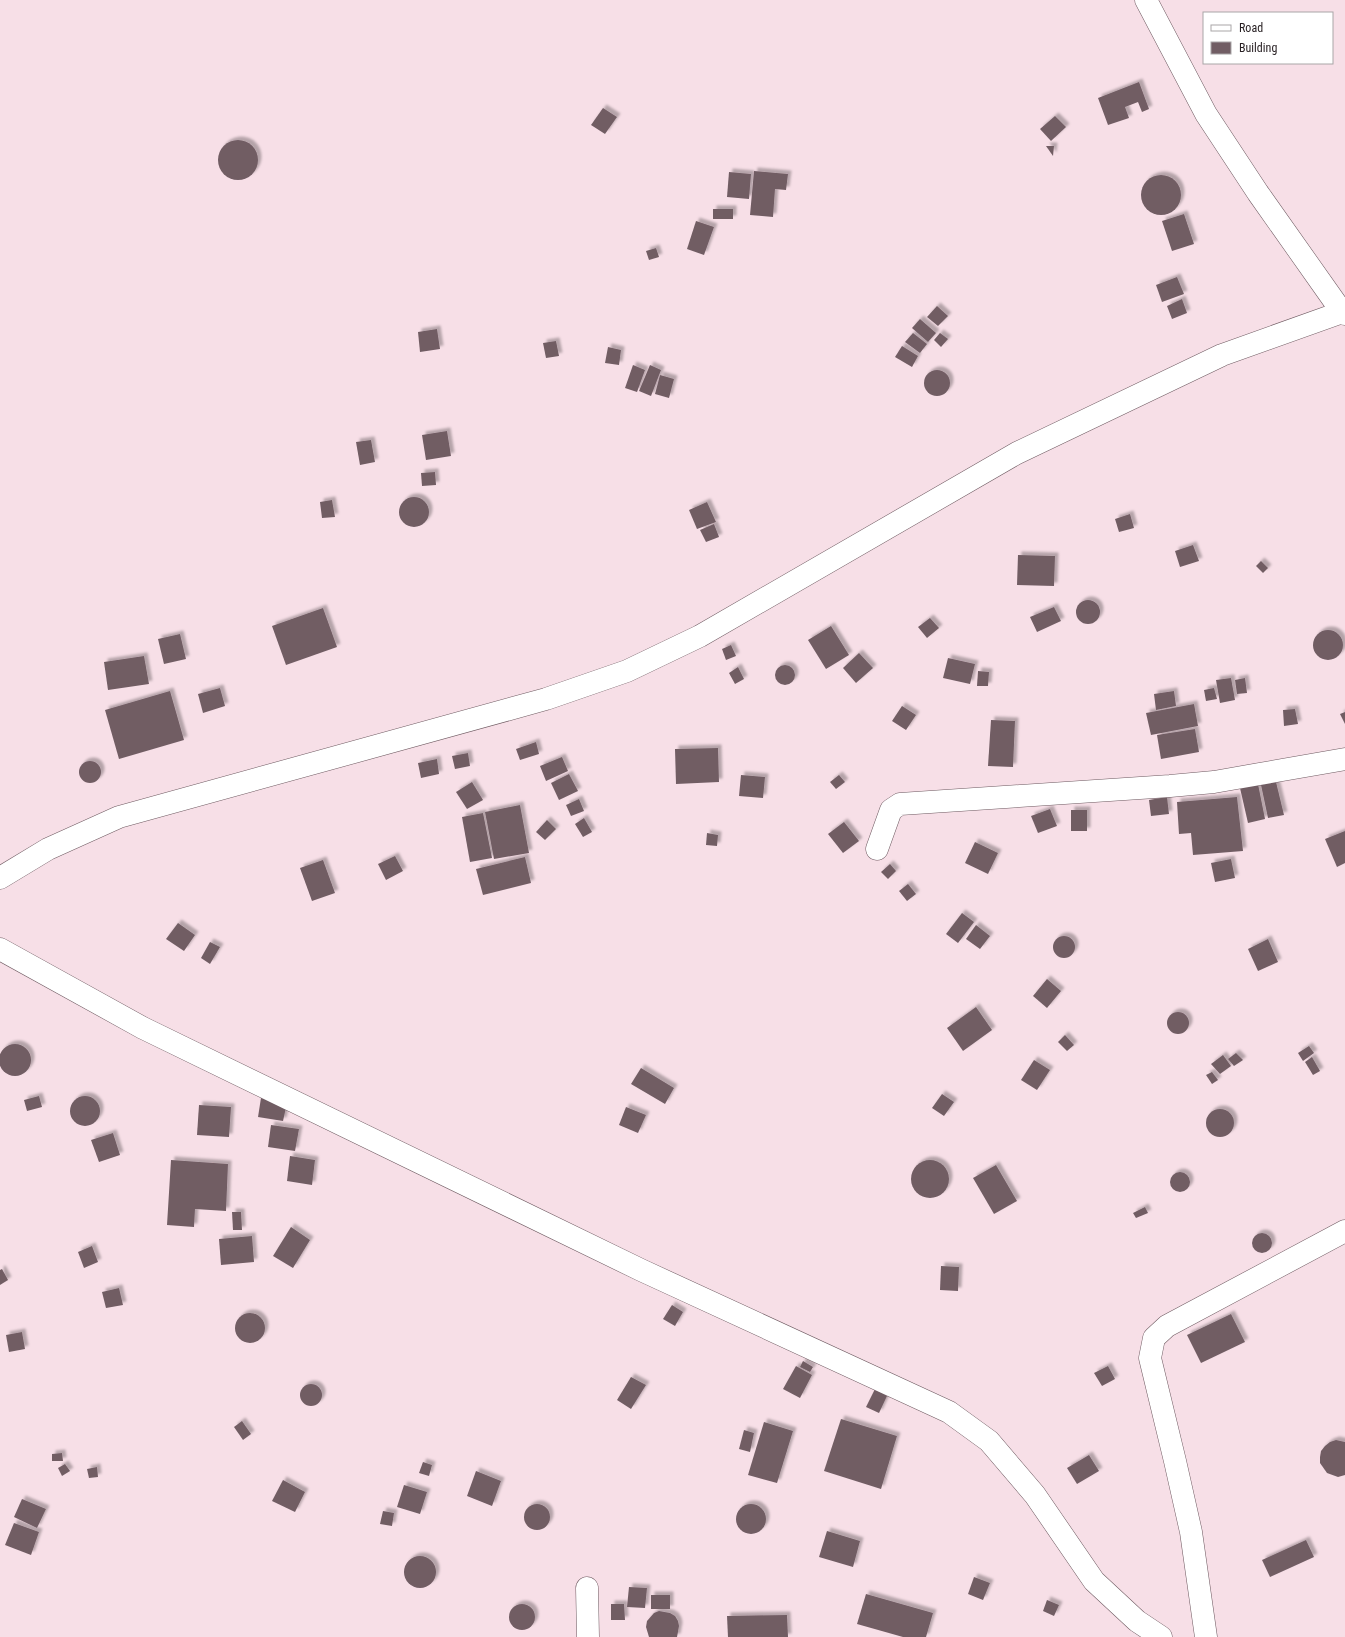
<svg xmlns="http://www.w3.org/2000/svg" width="1345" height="1637" font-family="'Roboto Condensed',sans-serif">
<defs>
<filter id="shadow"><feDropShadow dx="3.5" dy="-3.5" stdDeviation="1" flood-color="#0004"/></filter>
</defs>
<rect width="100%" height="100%" fill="#f7dfe7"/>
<!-- building -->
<g fill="#715d64" filter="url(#shadow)">
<path d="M 1139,82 L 1149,109 L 1142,112 L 1138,102 L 1125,107 L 1129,118 L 1108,125 L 1098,98 Z"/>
<path d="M 603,108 L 617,117 L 605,134 L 591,125 Z"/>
<path d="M 1055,116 L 1066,127 L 1051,141 L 1040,129 Z"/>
<circle cx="238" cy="160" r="20"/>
<path d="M 1046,146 L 1054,146 L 1053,156 Z"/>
<path d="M 754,171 L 788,174 L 786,190 L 775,189 L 773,217 L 750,215 Z"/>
<path d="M 729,172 L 751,174 L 749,199 L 727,197 Z"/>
<circle cx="1161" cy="195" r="20"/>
<rect x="713" y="209" width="20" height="10"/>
<path d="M 1184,214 L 1194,244 L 1172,251 L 1162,221 Z"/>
<path d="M 696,221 L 714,227 L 704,255 L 687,249 Z"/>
<path d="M 656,248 L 659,257 L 649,260 L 646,251 Z"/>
<path d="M 1177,277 L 1184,294 L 1162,302 L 1156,285 Z"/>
<path d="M 1182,299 L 1187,313 L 1172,319 L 1167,306 Z"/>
<path d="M 937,306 L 948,316 L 938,326 L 927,317 Z"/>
<path d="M 920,319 L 936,333 L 928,342 L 912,328 Z"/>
<path d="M 437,329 L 440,349 L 420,352 L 418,332 Z"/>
<path d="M 913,333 L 927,344 L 920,353 L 905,342 Z"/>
<path d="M 940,333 L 948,339 L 941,347 L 934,340 Z"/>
<path d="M 556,341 L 559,356 L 546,358 L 543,343 Z"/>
<path d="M 902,346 L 918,356 L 912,367 L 895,357 Z"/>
<path d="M 608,347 L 621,350 L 619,365 L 605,363 Z"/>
<path d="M 633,365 L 645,370 L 637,392 L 625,388 Z"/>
<path d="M 650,365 L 661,370 L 651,396 L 639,391 Z"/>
<circle cx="937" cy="383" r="13"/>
<path d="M 660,375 L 674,379 L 669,398 L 655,394 Z"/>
<path d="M 447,431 L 451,456 L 426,460 L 422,435 Z"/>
<path d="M 371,440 L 375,462 L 360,465 L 356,442 Z"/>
<path d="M 435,472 L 436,485 L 422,486 L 421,473 Z"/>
<circle cx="414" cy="512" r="15"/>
<path d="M 332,500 L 335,517 L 322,518 L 320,502 Z"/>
<path d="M 707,502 L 716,522 L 697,529 L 689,510 Z"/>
<path d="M 1130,514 L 1134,528 L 1119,532 L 1115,519 Z"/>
<path d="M 714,524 L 719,537 L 706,542 L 700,530 Z"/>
<path d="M 1193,545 L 1199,561 L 1180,567 L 1175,551 Z"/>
<path d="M 1018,555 L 1055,556 L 1054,586 L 1017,585 Z"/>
<path d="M 1261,561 L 1268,568 L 1263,573 L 1256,566 Z"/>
<circle cx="1088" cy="612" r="12"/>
<path d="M 1054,607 L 1061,621 L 1037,632 L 1030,617 Z"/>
<path d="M 323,608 L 337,647 L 286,665 L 272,626 Z"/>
<path d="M 930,618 L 939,628 L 927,638 L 918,627 Z"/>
<path d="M 831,626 L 849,655 L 826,669 L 808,640 Z"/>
<circle cx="1328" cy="645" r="15"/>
<path d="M 180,634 L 186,659 L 164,664 L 158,639 Z"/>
<path d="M 731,645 L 736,656 L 726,660 L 722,649 Z"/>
<path d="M 859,653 L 873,668 L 856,683 L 843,668 Z"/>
<path d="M 144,656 L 149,684 L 108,690 L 104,662 Z"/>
<path d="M 948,658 L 975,664 L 970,684 L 943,678 Z"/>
<circle cx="785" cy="675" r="10"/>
<path d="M 738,667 L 744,679 L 735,684 L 729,673 Z"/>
<path d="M 978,671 L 989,672 L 988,686 L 977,686 Z"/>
<path d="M 1231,678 L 1235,700 L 1220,703 L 1216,680 Z"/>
<path d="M 1245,678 L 1247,693 L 1237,694 L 1235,680 Z"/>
<path d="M 220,688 L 225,706 L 203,713 L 198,694 Z"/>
<path d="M 1214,688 L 1217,699 L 1206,701 L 1204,690 Z"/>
<path d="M 170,691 L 184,740 L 119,759 L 105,710 Z"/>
<path d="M 1174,691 L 1176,706 L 1156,710 L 1154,694 Z"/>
<path d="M 1194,704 L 1198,726 L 1151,735 L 1146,713 Z"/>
<path d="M 902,706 L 916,715 L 906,730 L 892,721 Z"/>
<path d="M 1295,709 L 1298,724 L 1284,726 L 1283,710 Z"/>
<path d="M 1345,712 L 1345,724 L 1340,714 Z"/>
<path d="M 991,720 L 1015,721 L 1013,767 L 988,766 Z"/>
<path d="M 1195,729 L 1199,752 L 1161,759 L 1157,735 Z"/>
<path d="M 536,742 L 539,754 L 520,760 L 516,749 Z"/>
<path d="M 718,748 L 719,782 L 676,784 L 675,749 Z"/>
<path d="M 468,753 L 470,766 L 455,769 L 452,756 Z"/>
<path d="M 562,757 L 568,771 L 546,781 L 540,766 Z"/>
<path d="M 437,759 L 439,774 L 421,778 L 418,763 Z"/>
<circle cx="90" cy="772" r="11"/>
<path d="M 569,774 L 578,791 L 559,800 L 551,783 Z"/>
<path d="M 741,775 L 765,777 L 763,798 L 739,796 Z"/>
<path d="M 839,775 L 845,782 L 836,789 L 830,782 Z"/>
<path d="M 472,782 L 483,800 L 467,809 L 456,792 Z"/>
<path d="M 1276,782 L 1284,815 L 1268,818 L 1261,785 Z"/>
<path d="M 1258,784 L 1265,819 L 1248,823 L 1240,788 Z"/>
<path d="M 1167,797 L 1169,814 L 1151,816 L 1149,800 Z"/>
<path d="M 1237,797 L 1243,851 L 1193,855 L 1191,833 L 1179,834 L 1177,802 Z"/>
<path d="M 579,799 L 584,811 L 571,816 L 566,805 Z"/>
<path d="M 520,805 L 529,853 L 494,859 L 485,812 Z"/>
<path d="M 1050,809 L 1057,826 L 1038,833 L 1031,816 Z"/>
<rect x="1071" y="810" width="16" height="21"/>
<path d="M 483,813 L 492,858 L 470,862 L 462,817 Z"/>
<path d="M 584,818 L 592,832 L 583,837 L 575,824 Z"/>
<path d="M 547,820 L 556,829 L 545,840 L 536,832 Z"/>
<path d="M 844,822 L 859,841 L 843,853 L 828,834 Z"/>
<path d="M 1345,831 L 1345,863 L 1337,867 L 1325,839 Z"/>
<path d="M 707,833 L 718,835 L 717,846 L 706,845 Z"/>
<path d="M 975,842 L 998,853 L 988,874 L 965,863 Z"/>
<path d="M 395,856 L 403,871 L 386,880 L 378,864 Z"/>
<path d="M 525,857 L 531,883 L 483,895 L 476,869 Z"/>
<path d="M 1231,859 L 1235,878 L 1215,882 L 1211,863 Z"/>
<path d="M 323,860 L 335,893 L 312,901 L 300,868 Z"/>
<path d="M 890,864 L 896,871 L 888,879 L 881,872 Z"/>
<path d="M 908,884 L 916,894 L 907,901 L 899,891 Z"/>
<path d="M 962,913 L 974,922 L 958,943 L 946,934 Z"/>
<path d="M 178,923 L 195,935 L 184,951 L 166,939 Z"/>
<path d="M 976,925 L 990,936 L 980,949 L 966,939 Z"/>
<circle cx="1064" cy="947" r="11"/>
<path d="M 1268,939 L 1278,962 L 1258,971 L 1248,949 Z"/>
<path d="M 210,942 L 220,947 L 210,964 L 201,958 Z"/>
<path d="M 1047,979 L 1061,991 L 1047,1008 L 1033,996 Z"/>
<path d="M 976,1007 L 992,1030 L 963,1051 L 947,1028 Z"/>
<circle cx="1178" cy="1023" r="11"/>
<path d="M 1065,1035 L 1074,1045 L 1067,1051 L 1058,1042 Z"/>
<circle cx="15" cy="1060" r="16"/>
<path d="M 1309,1046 L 1314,1053 L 1303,1061 L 1298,1053 Z"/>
<path d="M 1236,1053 L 1243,1060 L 1234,1066 L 1228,1059 Z"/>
<path d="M 1223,1055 L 1231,1066 L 1220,1074 L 1211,1064 Z"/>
<path d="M 1312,1057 L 1320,1071 L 1313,1075 L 1305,1062 Z"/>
<path d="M 1034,1060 L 1050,1070 L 1037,1090 L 1021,1080 Z"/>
<path d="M 641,1068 L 674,1088 L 665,1104 L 631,1084 Z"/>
<path d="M 1212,1072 L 1218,1080 L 1212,1084 L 1206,1075 Z"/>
<path d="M 942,1094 L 954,1102 L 944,1116 L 932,1108 Z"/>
<path d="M 39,1096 L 42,1107 L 27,1111 L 24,1100 Z"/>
<circle cx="85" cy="1111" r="15"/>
<path d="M 261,1098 L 287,1103 L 283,1121 L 258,1117 Z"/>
<path d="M 199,1105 L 231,1107 L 229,1137 L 197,1135 Z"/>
<path d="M 626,1107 L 646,1115 L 638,1133 L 619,1125 Z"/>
<circle cx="1220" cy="1123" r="14"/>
<path d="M 271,1125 L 299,1129 L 295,1151 L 268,1147 Z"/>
<path d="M 113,1133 L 120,1155 L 99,1162 L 91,1140 Z"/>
<path d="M 290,1156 L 315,1160 L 312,1185 L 287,1181 Z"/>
<circle cx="930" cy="1179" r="19"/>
<path d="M 171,1160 L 228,1164 L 226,1211 L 195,1209 L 194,1227 L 167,1225 Z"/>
<path d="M 996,1165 L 1017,1201 L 994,1214 L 973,1178 Z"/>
<circle cx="1180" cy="1182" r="10"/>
<path d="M 1145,1207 L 1148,1213 L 1136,1218 L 1133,1213 Z"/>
<path d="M 232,1212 L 241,1212 L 242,1230 L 233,1230 Z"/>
<path d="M 291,1227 L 310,1240 L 293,1268 L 273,1256 Z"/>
<circle cx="1262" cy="1243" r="10"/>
<path d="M 252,1236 L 254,1262 L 221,1265 L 219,1239 Z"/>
<path d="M 92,1246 L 98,1262 L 84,1268 L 78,1252 Z"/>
<path d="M 941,1266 L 959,1267 L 958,1291 L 940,1290 Z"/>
<path d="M 2,1269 L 8,1280 L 0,1285 L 0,1270 Z"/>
<path d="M 119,1288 L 123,1305 L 106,1308 L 102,1292 Z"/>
<path d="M 672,1305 L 683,1312 L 675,1326 L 663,1319 Z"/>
<circle cx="250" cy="1328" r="15"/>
<path d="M 1231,1314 L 1245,1342 L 1201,1363 L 1187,1335 Z"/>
<path d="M 22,1332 L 25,1349 L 9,1352 L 6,1335 Z"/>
<path d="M 803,1361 L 813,1367 L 810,1372 L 800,1367 Z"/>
<path d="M 796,1366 L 812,1375 L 800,1398 L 783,1389 Z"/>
<path d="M 1108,1366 L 1115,1379 L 1102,1386 L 1094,1373 Z"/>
<path d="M 631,1377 L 646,1385 L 631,1409 L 617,1400 Z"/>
<circle cx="311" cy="1395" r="11"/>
<path d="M 875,1389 L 887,1396 L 879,1413 L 866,1407 Z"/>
<path d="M 841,1419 L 897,1436 L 881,1489 L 824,1471 Z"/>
<path d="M 242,1421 L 251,1434 L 243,1440 L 234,1427 Z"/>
<path d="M 764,1422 L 793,1431 L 777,1483 L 748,1475 Z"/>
<path d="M 744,1430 L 754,1433 L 750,1452 L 739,1449 Z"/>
<path d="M 1336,1440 L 1345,1442 L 1345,1475 L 1338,1477 L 1327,1473 L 1320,1463 L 1320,1457 L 1321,1451 L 1325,1446 L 1330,1442 Z"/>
<path d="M 62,1453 L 63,1461 L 52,1461 L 52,1454 Z"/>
<path d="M 1089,1455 L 1099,1471 L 1077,1484 L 1067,1468 Z"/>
<path d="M 423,1462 L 432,1465 L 429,1476 L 419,1473 Z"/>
<path d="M 65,1464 L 70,1471 L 62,1476 L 58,1468 Z"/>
<path d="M 97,1467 L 98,1477 L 89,1478 L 87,1469 Z"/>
<path d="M 476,1471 L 501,1481 L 492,1506 L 467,1496 Z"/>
<path d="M 283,1480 L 305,1492 L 295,1512 L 272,1501 Z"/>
<path d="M 404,1485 L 427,1492 L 420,1514 L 397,1507 Z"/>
<path d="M 22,1499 L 46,1509 L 37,1528 L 14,1517 Z"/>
<circle cx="537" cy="1517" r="13"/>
<circle cx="751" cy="1519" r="15"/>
<path d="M 383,1511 L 394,1513 L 392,1526 L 380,1524 Z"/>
<path d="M 14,1523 L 39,1532 L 31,1555 L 5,1545 Z"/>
<path d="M 827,1531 L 860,1541 L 853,1567 L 819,1557 Z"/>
<path d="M 1306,1540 L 1314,1557 L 1270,1577 L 1262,1560 Z"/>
<circle cx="420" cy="1572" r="16"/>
<path d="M 974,1577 L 990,1583 L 983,1600 L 968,1594 Z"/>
<path d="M 629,1587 L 647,1588 L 645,1608 L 627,1607 Z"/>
<path d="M 866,1594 L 933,1613 L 926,1637 L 903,1637 L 857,1624 Z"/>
<rect x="651" y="1595" width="19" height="14"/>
<path d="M 1047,1600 L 1059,1605 L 1054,1616 L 1043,1611 Z"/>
<circle cx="522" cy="1617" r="13"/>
<path d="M 611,1604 L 624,1604 L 625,1620 L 611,1620 Z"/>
<path d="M 659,1611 L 670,1613 L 675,1616 L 678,1621 L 679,1626 L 677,1637 L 649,1637 L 646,1627 L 647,1621 L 654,1613 Z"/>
<path d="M 787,1615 L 788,1637 L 728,1637 L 727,1616 Z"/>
</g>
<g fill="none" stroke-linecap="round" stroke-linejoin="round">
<defs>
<g id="street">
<path d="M 1146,0 L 1206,114 L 1258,193 L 1342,312 L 1345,314"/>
<path d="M 877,849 L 891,810 L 900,804 L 1170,786 L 1214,782 L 1345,759"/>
<path d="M 0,878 L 48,849 L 119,817 L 546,699 L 627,671 L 700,636 L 1017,453 L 1222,355 L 1345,311"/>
<path d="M 0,949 L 143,1028 L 641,1270 L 949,1412 L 989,1441 L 1035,1495 L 1094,1581 L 1137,1621 L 1161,1637"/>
<path d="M 587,1588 L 588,1637"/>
<path d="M 1206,1637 L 1191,1532 L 1175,1461 L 1150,1358 L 1154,1338 L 1167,1326 L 1345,1231"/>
</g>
</defs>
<!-- street casing -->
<use href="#street" stroke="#6e5a61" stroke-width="23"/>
<!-- street -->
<use href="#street" stroke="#fff" stroke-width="22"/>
</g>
<!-- legend -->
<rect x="1203" y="12" width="130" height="52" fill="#ffffff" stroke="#a9a6a7"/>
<rect x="1211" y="25" width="20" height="6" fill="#ffffff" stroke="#a9a6a7"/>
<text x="1239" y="32" font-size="12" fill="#292124">Road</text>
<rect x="1211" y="42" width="20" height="12" fill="#715d64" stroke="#a9a6a7"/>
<text x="1239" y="52" font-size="12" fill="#292124">Building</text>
</svg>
